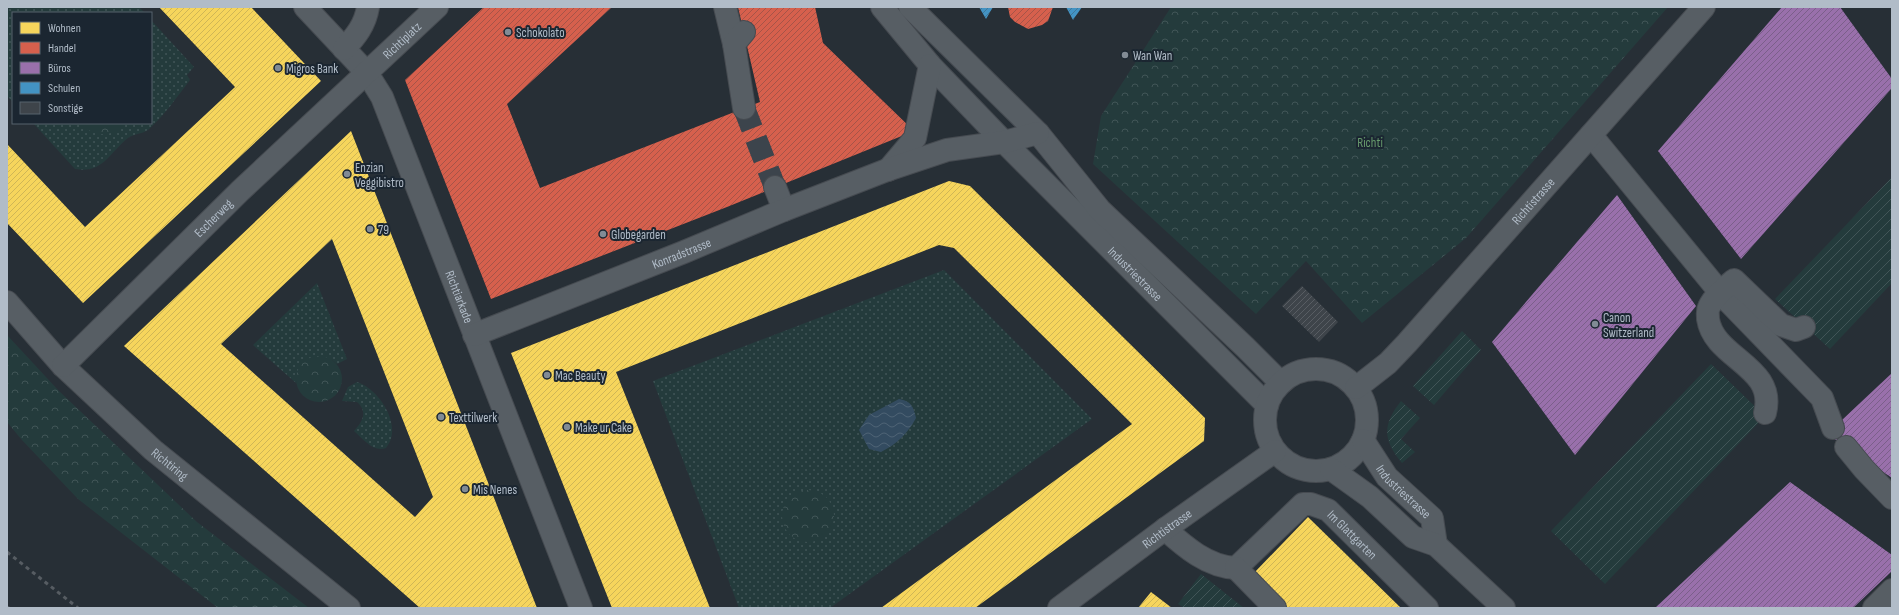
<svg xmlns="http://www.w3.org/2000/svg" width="1899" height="615" font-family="'Sofia Sans Condensed',sans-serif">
<defs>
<pattern id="grass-dots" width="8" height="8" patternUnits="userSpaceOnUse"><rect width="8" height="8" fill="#243b3c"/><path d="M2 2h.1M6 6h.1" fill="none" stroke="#415557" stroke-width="1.8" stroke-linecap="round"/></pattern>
<pattern id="forest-crowns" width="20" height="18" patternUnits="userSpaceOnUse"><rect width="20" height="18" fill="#243b3c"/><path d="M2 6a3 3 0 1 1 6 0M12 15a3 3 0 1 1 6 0" fill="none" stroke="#415557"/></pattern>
<pattern id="garden-furrows" width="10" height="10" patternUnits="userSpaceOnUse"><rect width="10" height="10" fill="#243b3c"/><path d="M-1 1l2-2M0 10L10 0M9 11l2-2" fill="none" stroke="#415557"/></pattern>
<pattern id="water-waves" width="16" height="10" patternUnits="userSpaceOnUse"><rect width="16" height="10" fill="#334b60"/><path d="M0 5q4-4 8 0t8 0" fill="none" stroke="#4e6375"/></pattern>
<pattern id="homes-hatch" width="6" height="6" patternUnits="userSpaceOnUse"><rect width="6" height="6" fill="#f6d55c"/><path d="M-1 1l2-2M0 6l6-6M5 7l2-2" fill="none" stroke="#cfb656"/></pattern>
<pattern id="shops-hatch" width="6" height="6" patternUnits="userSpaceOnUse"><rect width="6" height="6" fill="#d6604d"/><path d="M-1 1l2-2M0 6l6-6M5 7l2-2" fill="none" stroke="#a65448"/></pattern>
<pattern id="offices-hatch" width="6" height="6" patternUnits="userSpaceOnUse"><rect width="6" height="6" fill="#9970ab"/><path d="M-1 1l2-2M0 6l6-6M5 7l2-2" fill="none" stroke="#7b5f8a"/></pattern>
<pattern id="schools-hatch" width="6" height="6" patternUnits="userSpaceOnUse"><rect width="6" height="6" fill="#4393c3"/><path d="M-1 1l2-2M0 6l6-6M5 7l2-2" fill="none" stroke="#3f789a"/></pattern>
<pattern id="building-hatch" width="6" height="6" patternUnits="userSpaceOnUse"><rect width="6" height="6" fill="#3e444a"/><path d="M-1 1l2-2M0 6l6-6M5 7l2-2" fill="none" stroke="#585d63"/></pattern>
</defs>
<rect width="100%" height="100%" fill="#272f36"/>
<!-- grass -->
<g fill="url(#grass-dots)">
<path d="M 7,7 L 139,7 L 145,13 L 13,13 L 13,102 L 7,96 Z"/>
<path d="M 151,20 L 194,67 L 187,75 L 190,80 C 177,97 164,116 148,130 C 142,134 133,134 128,138 C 109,153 103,174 75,169 L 33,123 L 151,123 Z"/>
<path d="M 944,270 L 1092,419 L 830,608 L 739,608 L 653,381 Z"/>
<path d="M 317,283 L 347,359 L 337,364 L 332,360 L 297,375 L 296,383 L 253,345 Z"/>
<path d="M 357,382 C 380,389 404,428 386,448 C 374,453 363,439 354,431 C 363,421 368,412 357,402 L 342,401 L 348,387 Z"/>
</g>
<!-- forest -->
<g fill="url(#forest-crowns)">
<path d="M 1171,7 L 1668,7 L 1466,238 L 1362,323 L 1306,261 L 1256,314 L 1093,164 L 1101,116 Z"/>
<path d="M 81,123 L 125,123 C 113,138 93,138 81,123 Z"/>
<path d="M 7,335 L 59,391 L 197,522 L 309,608 L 218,608 L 78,499 L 21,439 L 7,422 Z"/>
<circle cx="319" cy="379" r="23"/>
<circle cx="808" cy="516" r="26"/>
</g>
<!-- garden -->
<g fill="url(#garden-furrows)">
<path d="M 1892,177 L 1892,283 L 1830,349 L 1775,299 Z"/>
<path d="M 1462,331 L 1481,350 L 1434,405 L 1413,386 Z"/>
<path d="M 1711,364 L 1765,416 L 1605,584 L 1551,531 Z"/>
<path d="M 1401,401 L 1420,418 L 1401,439 L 1415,452 L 1402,463 C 1383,440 1382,425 1401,401 Z"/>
<path d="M 1201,574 L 1244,608 L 1184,608 L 1178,604 Z"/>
</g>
<!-- water -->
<path fill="url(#water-waves)" d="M 899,399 C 911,401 913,406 916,418 C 908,433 897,444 881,452 L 869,449 L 859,430 L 869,415 Z"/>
<!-- homes -->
<g fill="url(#homes-hatch)" fill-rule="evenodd">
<path d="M 159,7 L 251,7 L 321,81 L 83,303 L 7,223 L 7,144 L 85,227 L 235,87 Z"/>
<path d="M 351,131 L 489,485 L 537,608 L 420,608 L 124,346 ZM 332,239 L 433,497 L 415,517 L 221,344 Z"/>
<path d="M 949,181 L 970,186 L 1205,418 L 1204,441 L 975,608 L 881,608 L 1132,424 L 954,248 L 939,245 L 616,372 L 710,608 L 612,608 L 511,353 Z"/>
<path d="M 1308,517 L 1401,608 L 1288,608 L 1253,574 Z"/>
<path d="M 1151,592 L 1172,608 L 1138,608 Z"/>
</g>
<!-- shops -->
<g fill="url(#shops-hatch)">
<path d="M 484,7 L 612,7 L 507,104 L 540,188 L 760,102 L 738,7 L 815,7 L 823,43 L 914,131 L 727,207 L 491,299 L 405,80 Z"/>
<path d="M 1008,7 L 1053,7 L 1048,21 L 1042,25 L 1028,29 L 1015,22 L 1010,17 Z"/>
</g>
<!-- offices -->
<g fill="url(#offices-hatch)">
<path d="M 1782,7 L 1840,7 L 1892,79 L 1892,88 L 1741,259 L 1658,151 Z"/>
<path d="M 1617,195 L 1696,306 L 1575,455 L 1492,342 Z"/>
<path d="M 1892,373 L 1892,478 L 1827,434 Z"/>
<path d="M 1790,482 L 1892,555 L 1892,571 L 1853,608 L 1655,608 Z"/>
</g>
<!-- schools -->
<g fill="url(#schools-hatch)">
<path d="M 979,7 L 993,7 L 986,19 Z"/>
<path d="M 1066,7 L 1082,7 L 1073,20 Z"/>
</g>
<!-- building -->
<path fill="url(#building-hatch)" d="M 1302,286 L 1338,322 L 1319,342 L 1282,306 Z"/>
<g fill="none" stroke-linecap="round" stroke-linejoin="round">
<!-- minor-tunnel -->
<path stroke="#3c444c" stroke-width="22" stroke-dasharray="22 11" stroke-linecap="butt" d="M 744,108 L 775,187"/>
<defs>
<g id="minor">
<path id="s1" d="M 305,7 L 367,73 L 382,97 L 581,608"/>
<path d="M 725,7 L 734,44"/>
<path id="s2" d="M 882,7 L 930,65 L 1004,142 L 1267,405"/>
<path d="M 910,7 L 1038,133 L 1100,210 L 1245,347 L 1281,383"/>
<path d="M 744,32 L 734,44 L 744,108"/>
<path d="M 344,49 C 356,36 365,25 368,7"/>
<path d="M 1591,135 L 1723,296 L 1822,398 L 1833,428"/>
<path d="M 888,170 L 915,138 L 930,65"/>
<path d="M 775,187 L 784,210"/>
<path id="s3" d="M 7,302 L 63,366 L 153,450 L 349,608"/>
<path id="s4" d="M 474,335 L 684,252 L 784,210 L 887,170 L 947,150 L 1004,142 L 1038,133"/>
<path id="s5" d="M 63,366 L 240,191 L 437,7"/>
<circle cx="1316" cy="420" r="51"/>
<path id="s6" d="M 1356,388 L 1388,363 L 1407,343 L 1704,7"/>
<path d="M 1765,413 C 1777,366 1714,359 1708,319 C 1708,314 1707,311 1709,307 C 1714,296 1726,287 1734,280 L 1781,325 L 1796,330 L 1804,327"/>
<path id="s7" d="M 1363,440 L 1387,477 L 1432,518 L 1436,545"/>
<path d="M 1846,447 L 1864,469 L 1892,498"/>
<path d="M 1331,469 L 1370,497 L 1413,537 L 1436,545 L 1504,608"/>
<path id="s8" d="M 1165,529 C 1185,547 1208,567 1236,568 L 1303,504 L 1311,504 L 1328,510 L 1427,608"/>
<path d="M 1236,568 L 1275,608"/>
<path id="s9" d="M 1059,608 L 1165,529 L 1275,451"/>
<path d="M 1874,608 L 1892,590"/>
</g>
</defs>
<!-- minor casing -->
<use href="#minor" stroke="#464b51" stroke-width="24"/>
<!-- minor -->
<use href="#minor" stroke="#575e64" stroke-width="22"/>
<!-- rail -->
<g stroke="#565c62" stroke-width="3" stroke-dasharray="4 4" stroke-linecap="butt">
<path d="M 7,552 L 78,608"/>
<path d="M 7,607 L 9,608"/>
</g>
</g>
<!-- markers -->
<g fill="#818b95" stroke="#1b2631" stroke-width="1.5">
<circle cx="508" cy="32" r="4"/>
<circle cx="1125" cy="55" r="4"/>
<circle cx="278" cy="68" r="4"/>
<circle cx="347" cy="174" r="4"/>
<circle cx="370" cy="229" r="4"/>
<circle cx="603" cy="234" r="4"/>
<circle cx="1595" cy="324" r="4"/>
<circle cx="547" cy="375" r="4"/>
<circle cx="441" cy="417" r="4"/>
<circle cx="567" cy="427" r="4"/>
<circle cx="465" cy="489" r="4"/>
</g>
<g text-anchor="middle" stroke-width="4" stroke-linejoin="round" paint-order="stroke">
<!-- poi labels -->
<g font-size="13" fill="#b1bcc8" stroke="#1b2631" text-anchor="start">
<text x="516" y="37">Schokolato</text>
<text x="1133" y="60">Wan Wan</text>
<text x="286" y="73">Migros Bank</text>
<text x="355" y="172">Enzian<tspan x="355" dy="15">Veggibistro</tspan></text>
<text x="378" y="234">79</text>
<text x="611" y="239">Globegarden</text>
<text x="1603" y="322">Canon<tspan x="1603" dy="15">Switzerland</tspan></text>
<text x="555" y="380">Mac Beauty</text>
<text x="449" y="422">Texttilwerk</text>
<text x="575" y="432">Make ur Cake</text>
<text x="473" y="494">Mis Nenes</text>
</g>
<!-- street labels -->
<g font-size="13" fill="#b1bcc8" stroke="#1b2631">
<text dy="5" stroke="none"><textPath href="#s5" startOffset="470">Richtiplatz</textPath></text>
<text dy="5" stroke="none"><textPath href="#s6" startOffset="258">Richtistrasse</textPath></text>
<text dy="5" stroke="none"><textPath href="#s5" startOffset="211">Escherweg</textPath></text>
<text dy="5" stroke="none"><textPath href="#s4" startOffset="223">Konradstrasse</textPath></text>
<text dy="5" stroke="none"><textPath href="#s2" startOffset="368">Industriestrasse</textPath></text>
<text dy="5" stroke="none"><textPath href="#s1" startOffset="333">Richtiarkade</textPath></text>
<text dy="5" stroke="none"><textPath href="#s3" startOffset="230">Richtiring</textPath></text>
<text dy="5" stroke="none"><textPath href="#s7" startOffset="66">Industriestrasse</textPath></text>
<text dy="5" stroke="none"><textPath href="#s9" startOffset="134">Richtistrasse</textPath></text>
<text dy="5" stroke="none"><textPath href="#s8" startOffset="236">Im Glattgarten</textPath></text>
</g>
<!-- park labels -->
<g font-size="13" fill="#679a6c" stroke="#1b2631">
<text x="1370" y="147">Richti</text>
</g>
</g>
<!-- border -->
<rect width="1899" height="615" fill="none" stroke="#b1bcc8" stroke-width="16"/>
<!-- legend -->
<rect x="12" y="12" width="140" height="112" fill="#1b2631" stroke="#57626d"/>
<rect x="20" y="22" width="20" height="12" fill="#f6d55c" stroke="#57626d"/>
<text x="48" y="32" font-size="12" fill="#b1bcc8">Wohnen</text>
<rect x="20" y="42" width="20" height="12" fill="#d6604d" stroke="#57626d"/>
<text x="48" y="52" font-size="12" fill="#b1bcc8">Handel</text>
<rect x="20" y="62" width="20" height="12" fill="#9970ab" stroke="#57626d"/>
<text x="48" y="72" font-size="12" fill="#b1bcc8">Büros</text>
<rect x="20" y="82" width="20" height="12" fill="#4393c3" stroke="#57626d"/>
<text x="48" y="92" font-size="12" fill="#b1bcc8">Schulen</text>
<rect x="20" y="102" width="20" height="12" fill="#3e444a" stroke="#57626d"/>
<text x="48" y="112" font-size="12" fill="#b1bcc8">Sonstige</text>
</svg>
